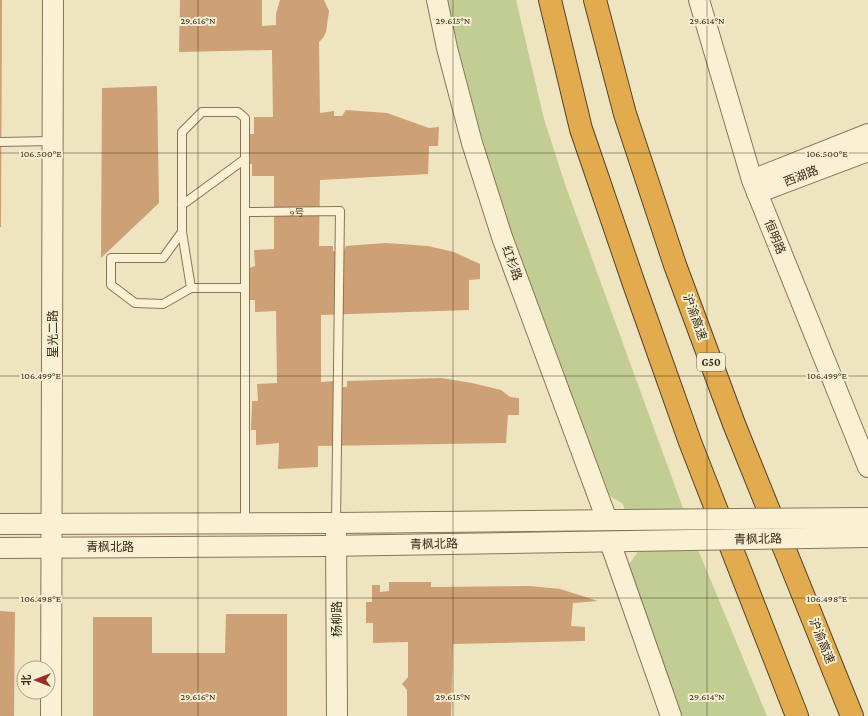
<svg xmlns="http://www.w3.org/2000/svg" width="868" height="716" font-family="'Crimson Pro','Noto Sans SC',serif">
<rect width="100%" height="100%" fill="#efe4c0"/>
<!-- green -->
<path fill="#c2cd94" d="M 446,0 L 516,0 L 544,119 L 566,187 L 699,552 L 767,716 L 679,716 L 627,567 L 637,553 L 623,504 L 610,496 L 510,235 L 482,139 L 457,43 Z"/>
<!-- building -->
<g fill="#cea075">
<path d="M 0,0 L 2,0 L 1,227 L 0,227 Z"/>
<path d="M 180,0 L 262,0 L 262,26 L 276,25 L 276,14 L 280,0 L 324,0 L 329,11 L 326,32 L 323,38 L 319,42 L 320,113 L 334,111 L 334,116 L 342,116 L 346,110 L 387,113 L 429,128 L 439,127 L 438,146 L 429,146 L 428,174 L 320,180 L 319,246 L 333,246 L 333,251 L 344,251 L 346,246 L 385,243 L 401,244 L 428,246 L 454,252 L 480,264 L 480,279 L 469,280 L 469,310 L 321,315 L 321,382 L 335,381 L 335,387 L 347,387 L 347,381 L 441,378 L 472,383 L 501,390 L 510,397 L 519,398 L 519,415 L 508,415 L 506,443 L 318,446 L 318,467 L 278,469 L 279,443 L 256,445 L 256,430 L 251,430 L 252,401 L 258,401 L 257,384 L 277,383 L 276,311 L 255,312 L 255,300 L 249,300 L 250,268 L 255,266 L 254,250 L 274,249 L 274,176 L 252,176 L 252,164 L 247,164 L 249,134 L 254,134 L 254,117 L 273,117 L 272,50 L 179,52 Z"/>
<path d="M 157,86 L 159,203 L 101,258 L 102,88 Z"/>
<path d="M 389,582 L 431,582 L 431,587 L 530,586 L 560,589 L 598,601 L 573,603 L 571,626 L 585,627 L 585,641 L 453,644 L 451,716 L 407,716 L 407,690 L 402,684 L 408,677 L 408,642 L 373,643 L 373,623 L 366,623 L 366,602 L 372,602 L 372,585 L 380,585 L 380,592 L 389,591 Z"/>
<path d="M 0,611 L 15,612 L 14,716 L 0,716 Z"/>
<path d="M 226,614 L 287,614 L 287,716 L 93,716 L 93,617 L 152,617 L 152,653 L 225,653 Z"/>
</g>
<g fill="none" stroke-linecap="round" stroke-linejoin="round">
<defs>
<g id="service">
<path d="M 0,142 L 53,141"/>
<path d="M 182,205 L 245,159"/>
<path d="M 245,212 L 340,211 L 336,523"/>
<path d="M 182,232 L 163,258 L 111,258 L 111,285 L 135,303 L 163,304 L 191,288"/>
<path d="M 245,288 L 191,288 L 182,232 L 182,132 L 202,112 L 238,112 L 245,118 L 245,523"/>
</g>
<g id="tertiary">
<path d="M 437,0 L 447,48 L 472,143 L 502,237 L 607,520"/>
<path d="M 699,0 L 752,180 L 868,467"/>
<path d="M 752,180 L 868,134"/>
<path d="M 757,193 L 868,151"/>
<path d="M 0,524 L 336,523 L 622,520"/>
<path d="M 336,532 L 337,716"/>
<path d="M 610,542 L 671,716"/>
<path d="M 0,548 L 325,546 L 631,541"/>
<path d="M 51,716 L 53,0"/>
</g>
<g id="motorway">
<path d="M 550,0 L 581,129 L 634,284 L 690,442 L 797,716"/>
<path d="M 595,0 L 625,114 L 675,265 L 734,424 L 852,716"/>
</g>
</defs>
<!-- service casing -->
<use href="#service" stroke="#887558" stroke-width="10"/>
<!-- tertiary casing -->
<use href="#tertiary" stroke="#887558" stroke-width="22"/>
<!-- motorway casing -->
<use href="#motorway" stroke="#56432c" stroke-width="24"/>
<!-- service -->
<use href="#service" stroke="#faf1d4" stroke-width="8"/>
<!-- tertiary -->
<use href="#tertiary" stroke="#faf1d4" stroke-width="20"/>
<!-- motorway -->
<use href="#motorway" stroke="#e1ab4e" stroke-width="22"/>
<defs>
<g id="tertiary-bridge">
<path d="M 622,520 L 868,518"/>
<path d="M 631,541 L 868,537"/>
</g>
</defs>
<!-- tertiary-bridge casing -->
<use href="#tertiary-bridge" stroke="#887558" stroke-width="22" stroke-linecap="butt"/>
<!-- tertiary-bridge -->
<use href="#tertiary-bridge" stroke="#faf1d4" stroke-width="20"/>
</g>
<!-- ticks -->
<path fill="none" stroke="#382c1c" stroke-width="1" stroke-opacity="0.45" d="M 198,0 L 198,716M 453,0 L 453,716M 707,0 L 707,716M 0,153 L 868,153M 0,376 L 868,376M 0,598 L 868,598"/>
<g text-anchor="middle" stroke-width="4" stroke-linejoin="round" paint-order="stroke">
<!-- number labels -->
<g font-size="10" fill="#5e4932">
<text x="297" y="216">9号</text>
</g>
<!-- shield labels -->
<rect fill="#f6eed0" stroke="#716652" stroke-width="1" x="697" y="353" width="28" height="18" rx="3"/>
<g font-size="11" font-weight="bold" fill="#382c1c">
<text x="711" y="366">G50</text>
</g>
<!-- street labels -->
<g font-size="12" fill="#382c1c" stroke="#f6eed0">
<text transform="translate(801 176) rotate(-21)" y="4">西湖路</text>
<text transform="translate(775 237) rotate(68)" y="4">恒明路</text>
<text transform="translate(512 263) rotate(70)" y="4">红杉路</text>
<text transform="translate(695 317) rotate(70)" y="4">沪渝高速</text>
<text transform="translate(53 334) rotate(-90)" y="4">星光二路</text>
<text transform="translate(758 539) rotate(-1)" y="4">青枫北路</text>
<text transform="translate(434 544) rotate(-1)" y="4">青枫北路</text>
<text x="110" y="551">青枫北路</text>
<text transform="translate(337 619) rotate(-90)" y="4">杨柳路</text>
<text transform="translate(822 641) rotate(68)" y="4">沪渝高速</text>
</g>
</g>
<g font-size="10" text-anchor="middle" fill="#382c1c" stroke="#f6eed0" stroke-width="4" stroke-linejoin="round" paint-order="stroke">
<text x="198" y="24">29.616°N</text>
<text x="453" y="24">29.615°N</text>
<text x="707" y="24">29.614°N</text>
<text x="827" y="157">106.500°E</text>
<text x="41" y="157">106.500°E</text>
<text x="827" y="379">106.499°E</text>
<text x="41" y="379">106.499°E</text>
<text x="827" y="602">106.498°E</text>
<text x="41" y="602">106.498°E</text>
<text x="198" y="700">29.616°N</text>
<text x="453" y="700">29.615°N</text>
<text x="707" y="700">29.614°N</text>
</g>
<!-- north arrow -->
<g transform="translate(36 680) rotate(270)"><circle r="19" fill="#f6eed0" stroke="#aaa088"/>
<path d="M0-3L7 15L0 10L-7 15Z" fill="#992e26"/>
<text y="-6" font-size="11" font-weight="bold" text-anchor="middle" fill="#382c1c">北</text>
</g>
</svg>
